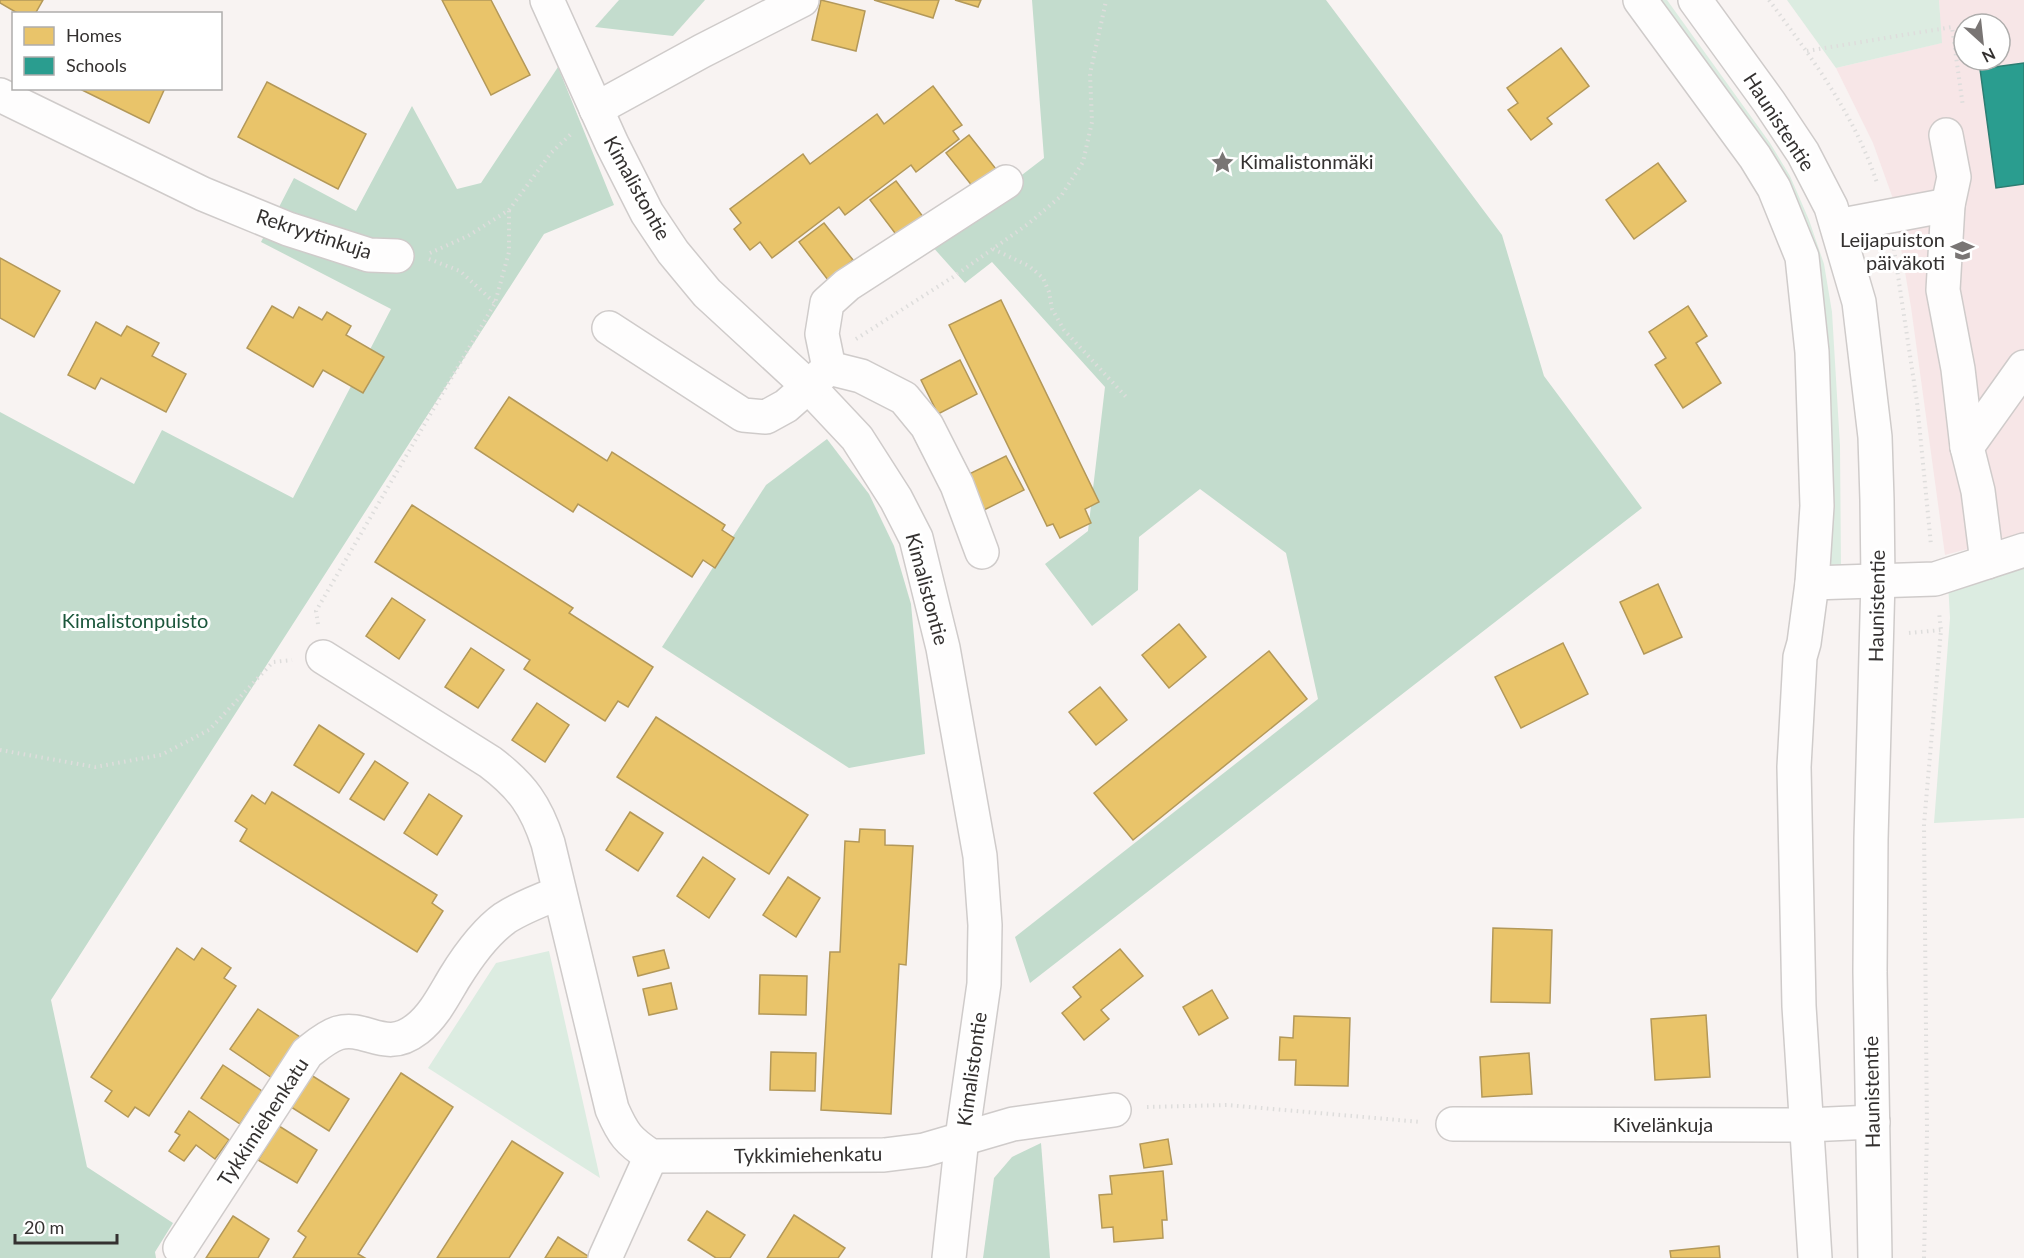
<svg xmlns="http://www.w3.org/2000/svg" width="2024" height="1258" font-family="Lato,sans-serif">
<rect width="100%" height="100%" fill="#f8f3f2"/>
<!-- education -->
<path fill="#f7e6e7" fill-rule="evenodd" d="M 1939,0 L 2024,0 L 2024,534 L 1945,555 L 1911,307 L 1892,196 L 1873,143 L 1836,68 L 1941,43 ZM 1964,24 L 2000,24 L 2000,60 L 1964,60 Z"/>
<!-- green -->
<g fill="#dcece1">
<path d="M 1652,0 L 1667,0 L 1770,143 L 1790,176 L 1809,220 L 1824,264 L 1832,312 L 1840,446 L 1841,565 L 1838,572 L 1829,577 L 1813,265 Z"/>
<path d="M 1787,0 L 1939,0 L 1942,43 L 1836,68 Z"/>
<path d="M 2024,558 L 2024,818 L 1934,823 L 1950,618 L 1948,582 Z"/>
<path d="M 549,951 L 600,1178 L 428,1068 L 496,963 Z"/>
</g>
<!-- forest -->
<g fill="#c3dccd">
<path d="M 619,0 L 705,0 L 673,36 L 595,27 Z"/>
<path d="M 1032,0 L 1326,0 L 1502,235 L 1544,376 L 1642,508 L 1030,983 L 1015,937 L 1318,699 L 1286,553 L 1200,489 L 1139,537 L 1138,590 L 1092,626 L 1045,564 L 1088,531 L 1105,387 L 992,262 L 965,283 L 931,245 L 1044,158 Z"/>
<path d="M 558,67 L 614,205 L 544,234 L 51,1000 L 87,1167 L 173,1223 L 155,1252 L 156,1258 L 0,1258 L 0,412 L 134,484 L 162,430 L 293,498 L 391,309 L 261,242 L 294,178 L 356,211 L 412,106 L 457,189 L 481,183 Z"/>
<path d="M 827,439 L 869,494 L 894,546 L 911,604 L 925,754 L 849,768 L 662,647 L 766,485 Z"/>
<path d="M 1041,1143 L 1050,1258 L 983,1258 L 994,1178 L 1012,1157 Z"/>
</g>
<!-- homes -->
<g fill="#e9c46a" stroke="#b39859" stroke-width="1.5">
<path d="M 0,0 L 43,0 L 35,14 L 19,14 L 0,3 Z"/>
<path d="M 442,0 L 491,0 L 530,75 L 491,95 Z"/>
<path d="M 821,0 L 865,11 L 856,51 L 812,40 Z"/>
<path d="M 874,0 L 939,0 L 933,18 Z"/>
<path d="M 955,0 L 981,0 L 978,7 Z"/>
<path d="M 1561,48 L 1589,86 L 1547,118 L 1552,124 L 1531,140 L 1508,110 L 1518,103 L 1507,88 Z"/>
<path d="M 267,82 L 366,134 L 338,189 L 238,137 Z"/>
<path d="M 933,86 L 962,125 L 953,131 L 959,139 L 916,172 L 911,165 L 845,215 L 839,207 L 772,258 L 760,242 L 750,250 L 734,229 L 741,223 L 730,209 L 803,154 L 810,164 L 877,114 L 884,124 Z"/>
<path d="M 78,88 L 165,88 L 149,123 Z"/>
<path d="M 969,135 L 996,169 L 973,187 L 946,153 Z"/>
<path d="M 1658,163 L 1686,201 L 1634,239 L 1606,200 Z"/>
<path d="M 896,181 L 924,218 L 898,237 L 870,200 Z"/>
<path d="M 824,223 L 853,260 L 828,280 L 799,242 Z"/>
<path d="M 0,258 L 60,291 L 34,337 L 0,318 Z"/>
<path d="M 1001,300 L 1099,502 L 1085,509 L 1091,523 L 1060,538 L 1053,524 L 1047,526 L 949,325 Z"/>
<path d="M 272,306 L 293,318 L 299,307 L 322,320 L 327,312 L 351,326 L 346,335 L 384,357 L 363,393 L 323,370 L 313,387 L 247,348 Z"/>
<path d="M 1688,306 L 1707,336 L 1696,343 L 1721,383 L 1683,408 L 1655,365 L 1666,358 L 1649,332 Z"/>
<path d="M 96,322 L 121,336 L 127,326 L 159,343 L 152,356 L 186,374 L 166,412 L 101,378 L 95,389 L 68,375 Z"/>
<path d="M 960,360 L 977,394 L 938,414 L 921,380 Z"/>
<path d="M 509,397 L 607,461 L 612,452 L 725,525 L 722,530 L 734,538 L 715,568 L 703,560 L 692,577 L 578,504 L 573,512 L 475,448 Z"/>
<path d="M 1006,456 L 1024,490 L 984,510 L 967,475 Z"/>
<path d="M 412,505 L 573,608 L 569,613 L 653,667 L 628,707 L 618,701 L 605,721 L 524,669 L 530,660 L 375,562 Z"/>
<path d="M 1658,584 L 1682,637 L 1644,654 L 1620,602 Z"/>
<path d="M 392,598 L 425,620 L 399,659 L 366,636 Z"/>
<path d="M 1179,624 L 1206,657 L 1169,688 L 1142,655 Z"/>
<path d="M 1563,643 L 1588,694 L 1521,728 L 1495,677 Z"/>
<path d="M 471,648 L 504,670 L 478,708 L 445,687 Z"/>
<path d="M 1269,651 L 1307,699 L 1133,840 L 1094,793 Z"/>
<path d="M 1100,687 L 1127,720 L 1096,745 L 1069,712 Z"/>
<path d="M 537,703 L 569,725 L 545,762 L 512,740 Z"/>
<path d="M 656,717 L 808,815 L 769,874 L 617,777 Z"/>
<path d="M 319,725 L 364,754 L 339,793 L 294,765 Z"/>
<path d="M 375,761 L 408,783 L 384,820 L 350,799 Z"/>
<path d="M 272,792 L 437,895 L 432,903 L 443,911 L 417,952 L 240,841 L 247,829 L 235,821 L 252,795 L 265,804 Z"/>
<path d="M 429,794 L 462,816 L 437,855 L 404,833 Z"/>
<path d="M 630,812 L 663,833 L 638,871 L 606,850 Z"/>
<path d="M 860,829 L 885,830 L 885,845 L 913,846 L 906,965 L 899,964 L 891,1114 L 821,1110 L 830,952 L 840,952 L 845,841 L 859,842 Z"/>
<path d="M 703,857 L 735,879 L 709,918 L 677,896 Z"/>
<path d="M 788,877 L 820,898 L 796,937 L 763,915 Z"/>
<path d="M 1493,928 L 1552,930 L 1550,1003 L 1491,1002 Z"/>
<path d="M 177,948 L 194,960 L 202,948 L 231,968 L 224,978 L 236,986 L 149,1116 L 135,1107 L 128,1117 L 105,1101 L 112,1091 L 91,1077 Z"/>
<path d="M 1120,949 L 1143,976 L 1101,1010 L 1109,1019 L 1084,1040 L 1062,1013 L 1081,997 L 1073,987 Z"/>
<path d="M 664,950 L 669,968 L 638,976 L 633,957 Z"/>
<path d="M 760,975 L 807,976 L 806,1015 L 759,1014 Z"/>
<path d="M 671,983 L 677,1009 L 649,1015 L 643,989 Z"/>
<path d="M 1212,990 L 1228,1018 L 1199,1035 L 1183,1007 Z"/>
<path d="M 258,1009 L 300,1037 L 272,1078 L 230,1049 Z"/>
<path d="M 1706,1015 L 1710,1077 L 1655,1080 L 1651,1019 Z"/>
<path d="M 1294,1016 L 1350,1018 L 1348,1086 L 1295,1085 L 1296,1060 L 1279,1060 L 1280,1037 L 1293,1038 Z"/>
<path d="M 771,1052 L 816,1053 L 815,1091 L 770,1090 Z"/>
<path d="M 1529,1053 L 1532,1094 L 1482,1097 L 1480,1057 Z"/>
<path d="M 223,1065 L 262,1091 L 240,1124 L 201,1098 Z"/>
<path d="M 401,1073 L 453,1107 L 358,1254 L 365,1258 L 293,1258 L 306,1237 L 298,1231 Z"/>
<path d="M 311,1075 L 349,1099 L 329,1131 L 291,1107 Z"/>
<path d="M 189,1111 L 229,1140 L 215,1159 L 196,1145 L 184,1161 L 169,1151 L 180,1135 L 175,1132 Z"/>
<path d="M 279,1126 L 317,1150 L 297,1183 L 258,1160 Z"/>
<path d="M 1168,1139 L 1172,1164 L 1144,1168 L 1140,1144 Z"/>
<path d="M 512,1141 L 563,1173 L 509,1258 L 437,1258 Z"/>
<path d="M 1163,1171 L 1167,1220 L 1162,1220 L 1163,1238 L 1114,1242 L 1113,1227 L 1102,1228 L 1099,1195 L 1112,1194 L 1110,1176 Z"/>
<path d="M 707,1211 L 745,1235 L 730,1258 L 716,1258 L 688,1240 Z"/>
<path d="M 794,1215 L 845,1248 L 838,1258 L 767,1258 Z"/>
<path d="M 233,1216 L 269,1239 L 258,1258 L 206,1258 Z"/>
<path d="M 558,1237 L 591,1258 L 545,1258 Z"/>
<path d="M 1719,1246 L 1720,1258 L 1671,1258 L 1670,1251 Z"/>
</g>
<!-- schools -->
<path fill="#2a9d8f" stroke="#2d7d72" stroke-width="1.5" d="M 2024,63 L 2024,184 L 1996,188 L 1980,69 Z"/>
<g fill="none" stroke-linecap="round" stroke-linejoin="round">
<defs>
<g id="minor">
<path d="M 547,0 L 612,144 L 647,213 L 673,252 L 707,293 L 809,387 L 857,438 L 896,499 L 916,538 L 943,648 L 980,856 L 985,925 L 984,984 L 962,1138 L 949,1258"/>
<path d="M 1640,0 L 1755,157 L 1774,188 L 1802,257 L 1812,352 L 1817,506 L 1812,583 L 1804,643 L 1800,657 L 1794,767 L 1799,1006 L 1815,1258"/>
<path d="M 1695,0 L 1769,102 L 1803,153 L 1831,207 L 1859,302 L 1875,437 L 1877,500 L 1878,580 L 1871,839 L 1870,972 L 1875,1258"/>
<path d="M 0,95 L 203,194 L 288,229 L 369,255 L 397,256"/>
<path d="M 596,109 L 702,51 L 802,0"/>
<path d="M 1946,135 L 1954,177 L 1948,205 L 1943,290 L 1958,369 L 1967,447"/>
<path d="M 1837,226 L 1948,205"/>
<path d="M 609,328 L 743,415 L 766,417 L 786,406 L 829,368 L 822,334 L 827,303 L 847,285 L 1006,182"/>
<path d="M 829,368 L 861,376 L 904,398 L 927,426 L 957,485 L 982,552"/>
<path d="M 1987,562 L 1978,491 L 1967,447 L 2024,367"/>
<path d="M 1812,583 L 1935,579 L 2024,550"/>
<path d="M 323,657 L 490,762 C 522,786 536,806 548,843 L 612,1109 C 623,1134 628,1141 651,1156 L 884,1155 L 924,1150 L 1013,1124 L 1114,1110"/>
<path d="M 1453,1124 L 1807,1125 L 1873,1122"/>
<path d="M 180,1248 L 307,1053 C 316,1046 326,1037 338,1033 C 367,1025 385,1054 417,1029 C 434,1016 444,995 455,977 C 468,956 484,933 505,918 C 522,907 541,900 559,893"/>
<path d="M 605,1258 L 651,1156"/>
</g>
</defs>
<!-- minor casing -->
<use href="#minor" stroke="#cfcbca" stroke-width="36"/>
<!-- path -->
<g stroke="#dedddc" stroke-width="4" stroke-dasharray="1.5 4.5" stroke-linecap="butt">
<path d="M 1769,0 C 1811,57 1855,115 1877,183"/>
<path d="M 1807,51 L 1952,27 L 1963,107"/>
<path d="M 993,249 L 1029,266 L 1043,278 L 1049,292 L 1052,309 L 1064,330 L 1128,399"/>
<path d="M 1894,249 L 1917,402 L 1931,545"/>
<path d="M 430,253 L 468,236 L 509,210 L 551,153 L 572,133"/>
<path d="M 429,259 L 460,271 L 495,303"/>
<path d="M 856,339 L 953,277 L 1028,224 L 1061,196 L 1083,162 L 1092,122 L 1090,74 L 1106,1"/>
<path d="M 318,624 L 316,611 L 495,303 L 509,252 L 509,210"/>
<path d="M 1909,633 L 1941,630"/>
<path d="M 0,750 L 95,767 L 161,755 L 209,730 L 273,662 L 292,660"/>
<path d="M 1147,1107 L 1227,1105 L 1421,1122"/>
<path d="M 1924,1258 L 1927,1132 L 1924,824 L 1941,630 L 1939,612"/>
</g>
<!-- minor -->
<use href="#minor" stroke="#fefdfd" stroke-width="33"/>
</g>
<!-- icons -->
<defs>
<symbol id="sight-bare" viewBox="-9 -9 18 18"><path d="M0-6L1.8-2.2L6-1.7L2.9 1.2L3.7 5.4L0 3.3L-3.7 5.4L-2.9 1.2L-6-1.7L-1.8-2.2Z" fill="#797574" stroke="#fff" stroke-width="2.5" paint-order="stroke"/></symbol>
<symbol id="school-bare" viewBox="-9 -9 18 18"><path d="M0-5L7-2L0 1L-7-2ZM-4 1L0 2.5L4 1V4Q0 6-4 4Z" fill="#797574" stroke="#fff" stroke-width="2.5" paint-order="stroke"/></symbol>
</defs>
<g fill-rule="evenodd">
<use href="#sight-bare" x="1206" y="146" width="33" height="33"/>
<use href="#school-bare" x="1946" y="234" width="33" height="33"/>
</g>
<g text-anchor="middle" stroke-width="6" stroke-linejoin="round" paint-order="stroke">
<!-- street labels -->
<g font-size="20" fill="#343130" stroke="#fff">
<text transform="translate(1779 122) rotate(57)" y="7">Haunistentie</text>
<text transform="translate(637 188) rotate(61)" y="7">Kimalistontie</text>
<text transform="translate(314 234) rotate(18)" y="7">Rekryytinkuja</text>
<text transform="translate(927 589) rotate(75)" y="7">Kimalistontie</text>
<text transform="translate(1877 606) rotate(-89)" y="7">Haunistentie</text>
<text transform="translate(972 1069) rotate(-82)" y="7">Kimalistontie</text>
<text transform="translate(1872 1092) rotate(-91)" y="7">Haunistentie</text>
<text transform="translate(263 1122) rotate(-57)" y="7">Tykkimiehenkatu</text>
<text x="1663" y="1132">Kivelänkuja</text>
<text transform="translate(808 1155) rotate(-1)" y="7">Tykkimiehenkatu</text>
</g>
<!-- poi labels -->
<g font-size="20" fill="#343130" stroke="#fff" text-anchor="start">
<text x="1240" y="169">Kimalistonmäki</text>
<text x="1945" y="247" text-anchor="end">Leijapuiston<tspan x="1945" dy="23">päiväkoti</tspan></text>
</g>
<!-- park labels -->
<g font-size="20" fill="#1c573c" stroke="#fff">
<text x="135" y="628">Kimalistonpuisto</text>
</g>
</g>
<!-- legend -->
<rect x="12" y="12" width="210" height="78" fill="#ffffff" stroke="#aeadac" stroke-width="1.5"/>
<rect x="24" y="27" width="30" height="18" fill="#e9c46a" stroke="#aeadac" stroke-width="1.5"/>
<text x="66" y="42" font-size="18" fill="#343130">Homes</text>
<rect x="24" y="57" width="30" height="18" fill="#2a9d8f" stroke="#aeadac" stroke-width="1.5"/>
<text x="66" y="72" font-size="18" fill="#343130">Schools</text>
<!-- north arrow -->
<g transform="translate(1982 42) rotate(153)"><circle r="28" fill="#ffffff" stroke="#aeadac" stroke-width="1.5"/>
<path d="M0-4.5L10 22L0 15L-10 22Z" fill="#797574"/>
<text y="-9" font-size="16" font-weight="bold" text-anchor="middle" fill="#343130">N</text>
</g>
<!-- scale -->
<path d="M15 1234v9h102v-9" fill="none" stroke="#343130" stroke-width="3"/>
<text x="24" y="1234" font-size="18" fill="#343130" stroke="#ffffff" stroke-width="4.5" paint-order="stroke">20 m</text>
</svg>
